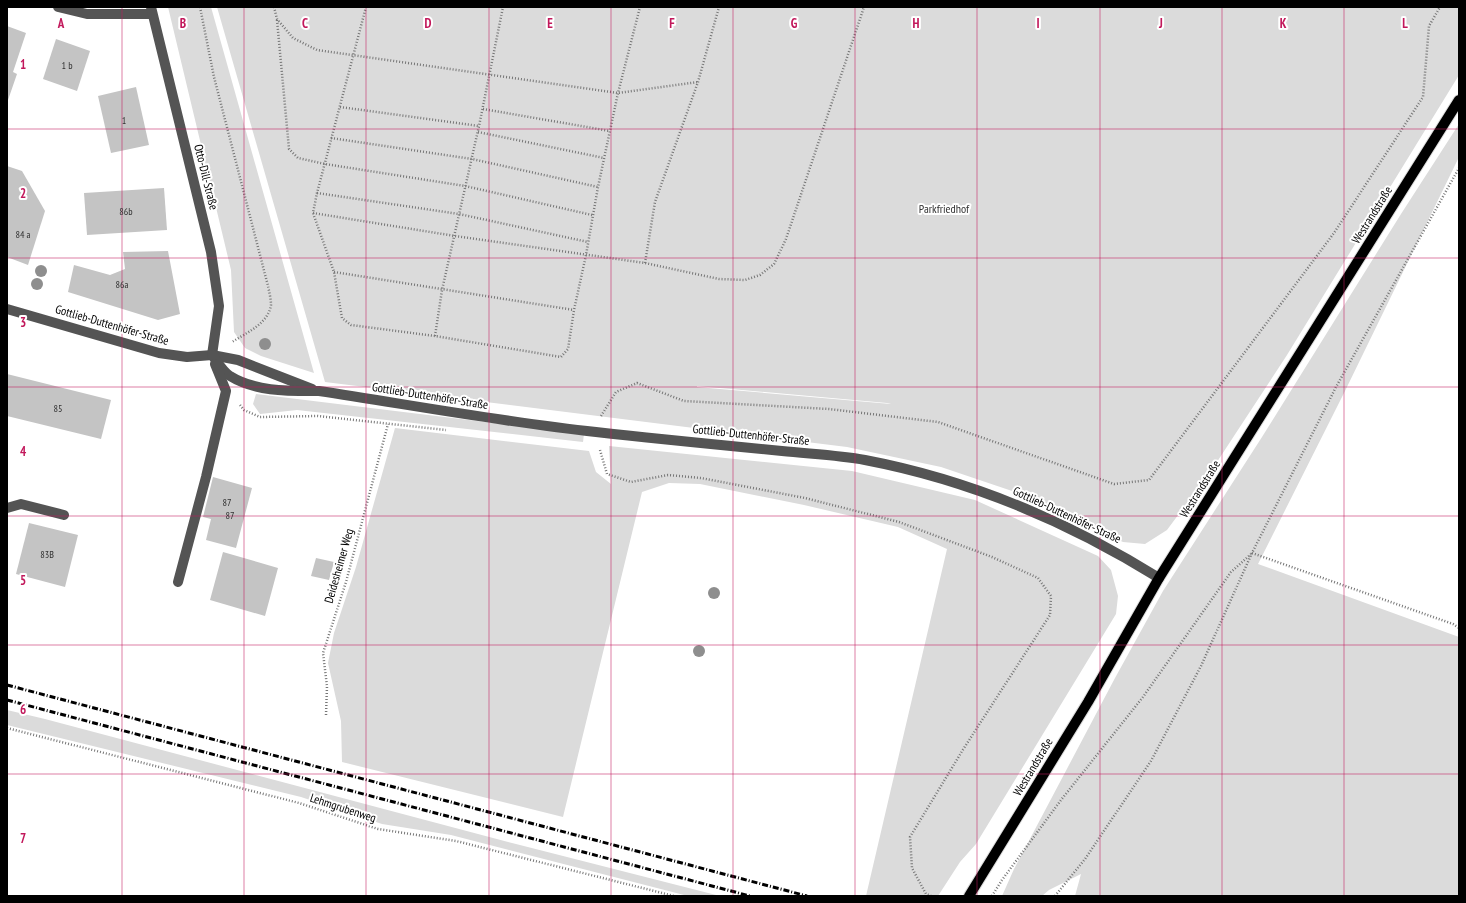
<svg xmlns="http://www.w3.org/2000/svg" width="1466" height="903" font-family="'PT Sans Narrow',sans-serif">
<rect width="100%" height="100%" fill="#fff"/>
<!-- green -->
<g fill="#dbdbdb" fill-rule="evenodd">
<path d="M 168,7 L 211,7 L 314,373 L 261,356 L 245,348 L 234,332 L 231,270 Z"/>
<path d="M 217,7 L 1459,7 L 1459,75 L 1287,355 L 1213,468 L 1167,530 L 1145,544 L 1123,542 L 1027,496 L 941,467 L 847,447 L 325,382 ZM 697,386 L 887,403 L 891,404 L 697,387 Z"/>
<path d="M 1459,124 L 1459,157 L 1345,391 L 1258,564 L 1459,637 L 1459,896 L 1075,896 L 1081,874 L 1049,890 L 1042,896 L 1002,896 L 1014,869 L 1115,678 L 1163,591 L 1262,437 L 1401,214 Z"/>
<path d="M 256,394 L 584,434 L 583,442 L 297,410 L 260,414 L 253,404 Z"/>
<path d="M 395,428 L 589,451 L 596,472 L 611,484 L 609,446 L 852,471 L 975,500 L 1098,556 L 1111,570 L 1118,596 L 1116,614 L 976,844 L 960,862 L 938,896 L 866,896 L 947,549 L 898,527 L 804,505 L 700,484 L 669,483 L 642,492 L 563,817 L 342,762 L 341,721 L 328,663 L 334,633 L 356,567 Z"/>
<path d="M 7,710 L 45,719 L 516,844 L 720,896 L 688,896 L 451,835 L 382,824 L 301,797 L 7,725 Z"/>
</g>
<!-- building -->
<g fill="#c4c4c4">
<path d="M 7,26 L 26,33 L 13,72 L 17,74 L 7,103 Z"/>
<path d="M 56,39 L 90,51 L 77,91 L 43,79 Z"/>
<path d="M 136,87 L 149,145 L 111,153 L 98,96 Z"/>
<path d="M 7,166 L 22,171 L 45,211 L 28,265 L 7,257 Z"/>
<path d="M 164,188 L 167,230 L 87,235 L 84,193 Z"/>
<path d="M 168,251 L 180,314 L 158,320 L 68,292 L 74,265 L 110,275 L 125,269 L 123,252 Z"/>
<path d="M 7,374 L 111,400 L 101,439 L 7,416 Z"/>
<path d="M 213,477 L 252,488 L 236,548 L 206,540 L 211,519 L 203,517 Z"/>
<path d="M 29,523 L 78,535 L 65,587 L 16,574 Z"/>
<path d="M 223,552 L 278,568 L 265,616 L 210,600 Z"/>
<path d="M 316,558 L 334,562 L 329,580 L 311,576 Z"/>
</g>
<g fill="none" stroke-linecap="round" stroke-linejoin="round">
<defs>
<path id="major" d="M 969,896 L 1088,702 L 1159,578 L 1459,100"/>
</defs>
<!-- major casing -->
<use href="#major" stroke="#dbdbdb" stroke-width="12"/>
<!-- path -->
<g stroke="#767676" stroke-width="2.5" stroke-dasharray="1 2" stroke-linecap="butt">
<path d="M 200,7 L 214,77 L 268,286 C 269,291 271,299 271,305 C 268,324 246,333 232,342"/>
<path d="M 274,7 L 277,19 L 293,38 L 317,50 L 618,93 L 698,82"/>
<path d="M 366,7 L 317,193 L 313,213 L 334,272 L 342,318 L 351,325 L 435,336 L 561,357 L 568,349 L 574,310 L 586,255 L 598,187 L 618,93 L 640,7"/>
<path d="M 277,20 L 289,149 L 298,158 L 325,164 L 465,186 L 592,215"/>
<path d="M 340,107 L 479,126"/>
<path d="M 483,109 L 610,131"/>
<path d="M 478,132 L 604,158"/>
<path d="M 331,138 L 472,159 L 598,187"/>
<path d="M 317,193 L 459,214 L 588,242"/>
<path d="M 313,213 L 455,236 L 645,263 L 719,279 L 745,280 L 760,275 L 774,264 L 786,239 L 864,7"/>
<path d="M 645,263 L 655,202 L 698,82 L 719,7"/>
<path d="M 334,272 L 574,310"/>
<path d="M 435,336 L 442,290 L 479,126 L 503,7"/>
<path d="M 240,405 L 244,410 L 260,417 L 318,416 L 446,430"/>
<path d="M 601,416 L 616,392 L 637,383 L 684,401 L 829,409 L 938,422 L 1114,484 L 1149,480 L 1334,233 L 1423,97 L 1429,26 L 1440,7"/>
<path d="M 600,450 L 607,474 L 631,482 L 668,475 L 701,478 L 805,498 L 899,522 L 992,557 L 1038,578 L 1051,596 L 1050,615 L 964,748 L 910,837 L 912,868 L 926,894 L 931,896"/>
<path d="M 1252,553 L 1453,624 L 1459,628"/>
<path d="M 326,715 L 327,686 L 323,653 L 346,582 L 388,424"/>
<path d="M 7,728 L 299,803 L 378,829 L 456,841 L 674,896"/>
<path d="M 992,896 L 1002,880 L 1061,800 L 1143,697 L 1231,572 L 1251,554"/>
<path d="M 1055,896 L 1085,859 L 1151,761 L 1201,666 L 1252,553 L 1336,387 L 1459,168"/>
</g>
<!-- minor -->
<g stroke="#545454" stroke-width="10">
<path d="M 58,7 L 87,14 L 152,14"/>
<path d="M 151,7 L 211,252 L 219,306 L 212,355"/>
<path d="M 7,309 L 159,353 L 187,357 L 212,355 L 238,360 L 312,389"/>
<path d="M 212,355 C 217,361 223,372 230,376 C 256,392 289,391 319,391 C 411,405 503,422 596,432 C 658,439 720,445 782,451 C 810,454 838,455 865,460 C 970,480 1069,522 1159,578"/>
<path d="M 7,508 L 21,504 L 64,515"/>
<path d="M 178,582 L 206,477 L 226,391 L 215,364"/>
</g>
<!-- major -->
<use href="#major" stroke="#000" stroke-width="10"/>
<!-- rail -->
<g stroke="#000" stroke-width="3" stroke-dasharray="6 2 1 2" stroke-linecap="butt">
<path d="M 7,685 L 807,896"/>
<path d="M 7,700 L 750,896"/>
</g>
</g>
<!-- trees -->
<g fill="#8e8e8e">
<circle cx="41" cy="271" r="6"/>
<circle cx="37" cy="284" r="6"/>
<circle cx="265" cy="344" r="6"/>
<circle cx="714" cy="593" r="6"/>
<circle cx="699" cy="651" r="6"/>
</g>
<!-- grid -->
<path fill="none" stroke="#c2185b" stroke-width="1" stroke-opacity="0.55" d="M 122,7 L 122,896M 244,7 L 244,896M 366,7 L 366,896M 489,7 L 489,896M 611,7 L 611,896M 733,7 L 733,896M 855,7 L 855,896M 977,7 L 977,896M 1100,7 L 1100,896M 1222,7 L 1222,896M 1344,7 L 1344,896M 7,129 L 1459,129M 7,258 L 1459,258M 7,387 L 1459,387M 7,516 L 1459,516M 7,645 L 1459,645M 7,774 L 1459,774"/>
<g text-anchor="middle" stroke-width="4" stroke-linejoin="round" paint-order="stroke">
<!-- number labels -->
<g font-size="10" fill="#313131">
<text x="67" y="69">1 b</text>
<text x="124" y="124">1</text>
<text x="126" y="215">86b</text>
<text x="23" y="238">84 a</text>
<text x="122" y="288">86a</text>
<text x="58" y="412">85</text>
<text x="227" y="506">87</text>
<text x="230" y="519">87</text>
<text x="47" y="558">83B</text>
</g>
<!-- street labels -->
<g font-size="12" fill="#000" stroke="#fff">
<text transform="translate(206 177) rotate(76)" y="4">Otto-Dill-Straße</text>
<text transform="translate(1372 215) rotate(-58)" y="4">Westrandstraße</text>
<text transform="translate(112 325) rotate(16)" y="4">Gottlieb-Duttenhöfer-Straße</text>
<text transform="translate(430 396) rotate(9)" y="4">Gottlieb-Duttenhöfer-Straße</text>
<text transform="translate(751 435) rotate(6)" y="4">Gottlieb-Duttenhöfer-Straße</text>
<text transform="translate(1200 489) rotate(-58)" y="4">Westrandstraße</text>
<text transform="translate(1067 515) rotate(25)" y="4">Gottlieb-Duttenhöfer-Straße</text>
<text transform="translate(339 566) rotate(-74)" y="4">Deidesheimer Weg</text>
<text transform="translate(1033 767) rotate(-59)" y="4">Westrandstraße</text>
<text transform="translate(343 808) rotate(18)" y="4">Lehmgrubenweg</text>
</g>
<!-- park labels -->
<g font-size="12" fill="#323232" stroke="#fff">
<text x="944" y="213">Parkfriedhof</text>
</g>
</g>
<g font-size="13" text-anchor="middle" font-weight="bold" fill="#c2185b" stroke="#fff" stroke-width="4" stroke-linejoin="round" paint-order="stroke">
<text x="61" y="28">A</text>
<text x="183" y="28">B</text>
<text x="305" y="28">C</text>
<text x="428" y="28">D</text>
<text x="550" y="28">E</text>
<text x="672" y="28">F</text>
<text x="794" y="28">G</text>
<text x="916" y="28">H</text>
<text x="1038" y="28">I</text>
<text x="1161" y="28">J</text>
<text x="1283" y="28">K</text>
<text x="1405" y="28">L</text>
<text x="23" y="69">1</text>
<text x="23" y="198">2</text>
<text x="23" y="327">3</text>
<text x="23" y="456">4</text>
<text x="23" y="585">5</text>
<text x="23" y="714">6</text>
<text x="23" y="843">7</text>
</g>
<!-- border -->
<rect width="1466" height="903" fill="none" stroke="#000000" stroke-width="16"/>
</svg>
